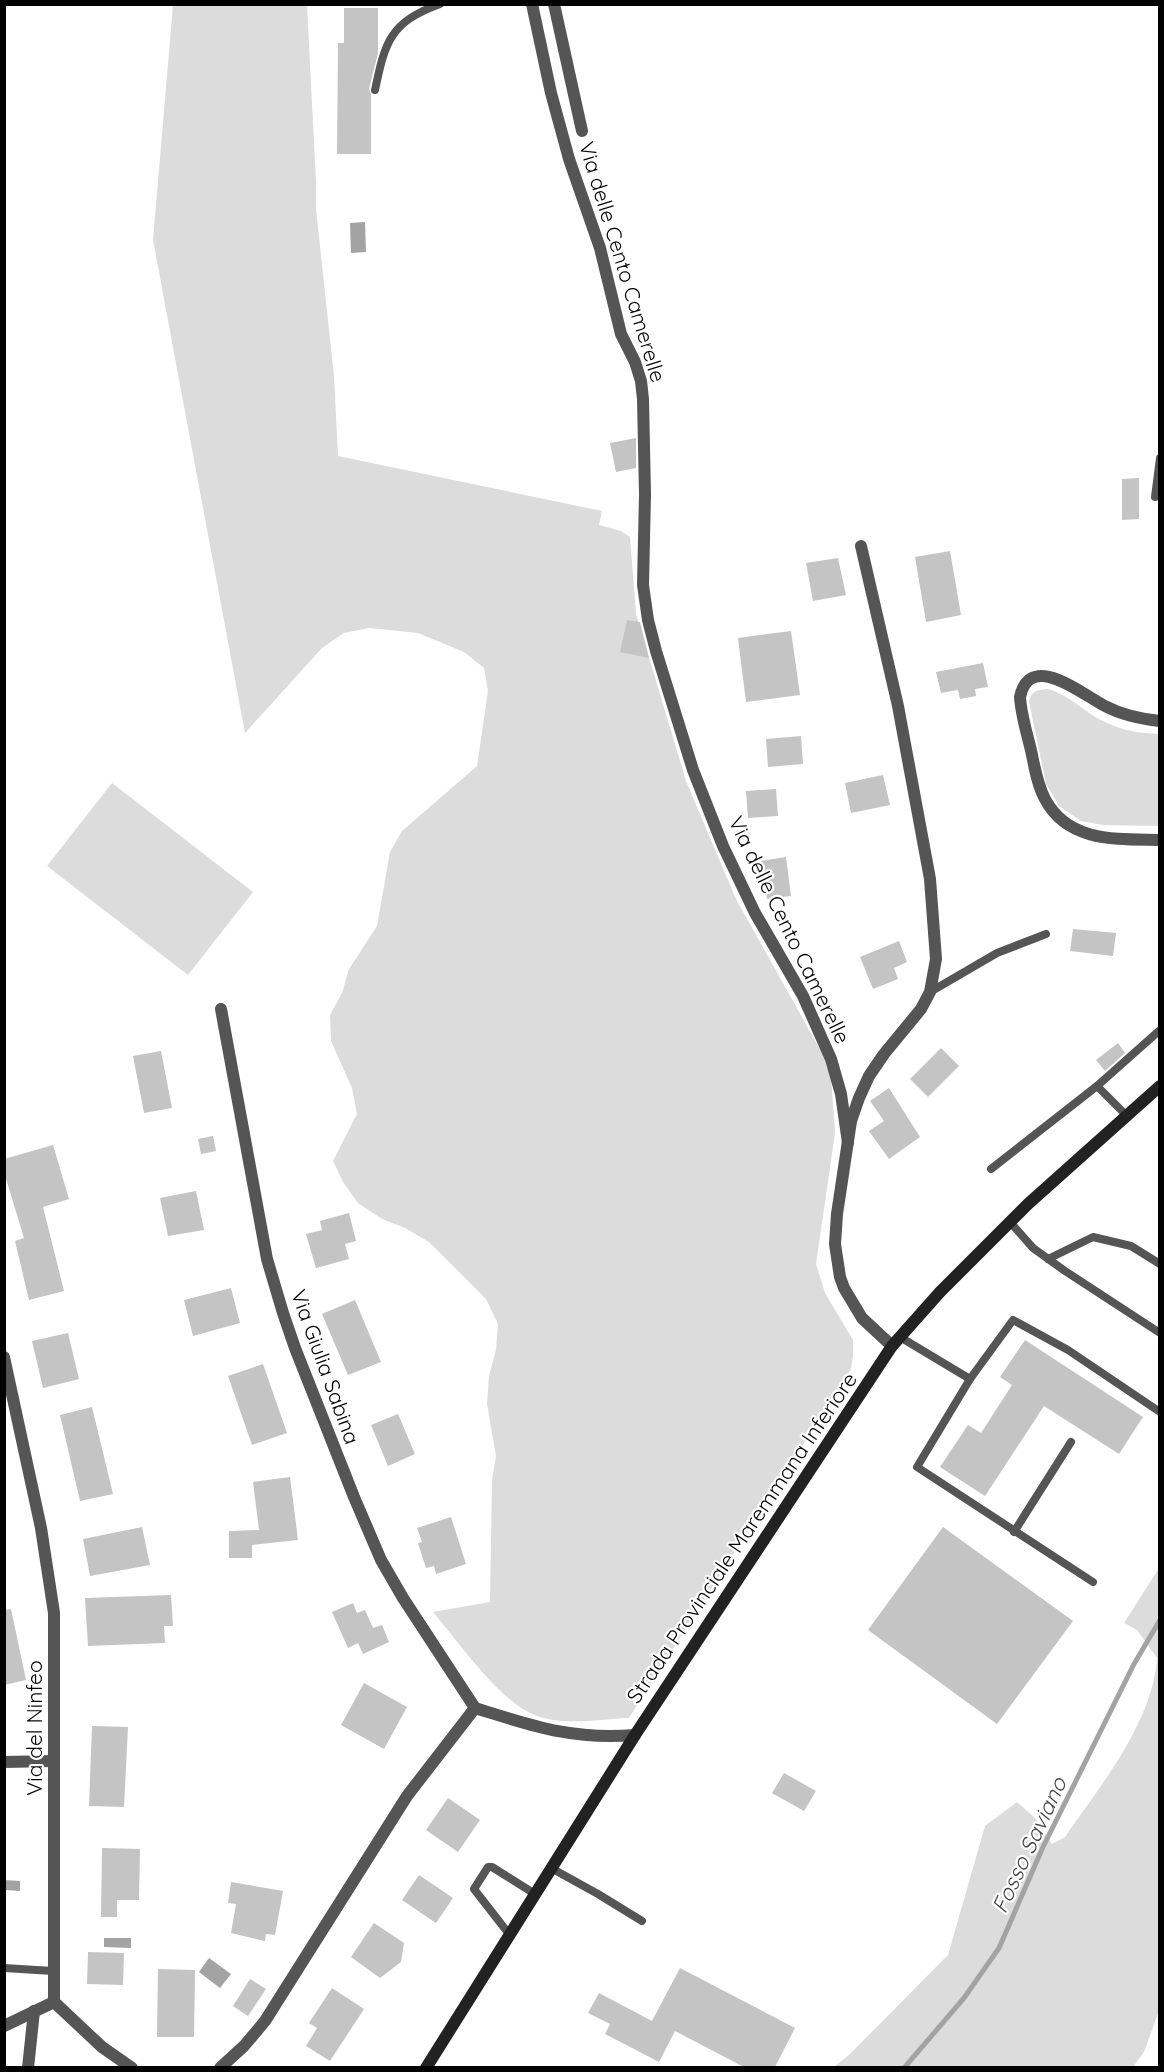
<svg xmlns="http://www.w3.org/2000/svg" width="1164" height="2072" font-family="Quicksand,sans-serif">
<rect width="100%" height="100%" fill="#fff"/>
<!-- green -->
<g fill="#dcdcdc">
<path d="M 173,5 L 307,5 L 316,181 L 316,209 L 334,376 L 338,456 L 602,511 L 599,525 L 621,531 L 630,537 L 636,614 L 686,781 L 736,899 L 823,1055 L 831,1076 L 835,1133 L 816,1264 L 825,1293 L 853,1340 L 853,1356 L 851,1369 L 629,1718 C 600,1719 566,1726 537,1716 C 501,1704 458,1641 433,1612 L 490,1602 L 492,1480 L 496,1456 L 487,1404 L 489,1376 L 496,1350 L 498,1324 L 486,1299 L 429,1242 L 405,1228 L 382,1219 L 358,1203 L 343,1182 L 333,1161 L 357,1114 L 352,1088 L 331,1041 L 330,1015 L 342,993 L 349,969 L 377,926 L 390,852 L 402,831 L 477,766 L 488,691 L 484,668 L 464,652 L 418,633 L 369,628 L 344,633 L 322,648 L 245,733 L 153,240 Z"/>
<path d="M 1048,689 C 1070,695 1085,713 1105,722 C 1123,731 1140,733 1159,734 L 1159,826 L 1103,825 L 1081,821 L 1059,806 L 1046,784 L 1029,701 C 1032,690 1038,690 1048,689 Z"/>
<path d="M 112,783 L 253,892 L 188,975 L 47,866 Z"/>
<path d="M 1159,1568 L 1160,2008 L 1144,2052 L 1133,2067 L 834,2067 L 850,2054 L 948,1955 L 985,1826 L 1017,1802 L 1036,1819 L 1052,1844 L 1065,1837 C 1100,1786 1153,1722 1157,1658 L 1137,1630 L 1124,1623 Z"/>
</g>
<!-- water -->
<g fill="#a3a3a3">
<path d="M 365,222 L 366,252 L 351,253 L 350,223 Z"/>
<path d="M 4,1880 L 20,1881 L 20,1891 L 5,1890 Z"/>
<path d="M 104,1938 L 131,1938 L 131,1948 L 104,1947 Z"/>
<path d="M 209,1958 L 231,1974 L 220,1988 L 199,1972 Z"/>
</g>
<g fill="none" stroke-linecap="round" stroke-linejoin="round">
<!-- stream -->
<path stroke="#a3a3a3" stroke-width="5" d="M 904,2068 L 964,1998 L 999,1948 L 1043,1847 L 1134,1664 L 1160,1620"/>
</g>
<!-- building -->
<g fill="#c4c4c4">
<path d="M 344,8 L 378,8 L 378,53 L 369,89 L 371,94 L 371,154 L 337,154 L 338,43 L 344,43 Z"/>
<path d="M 636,438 L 636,468 L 616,472 L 610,443 Z"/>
<path d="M 1139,478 L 1139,519 L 1122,520 L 1122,479 Z"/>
<path d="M 950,551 L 961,615 L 926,622 L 915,557 Z"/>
<path d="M 838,558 L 846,595 L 813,601 L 806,563 Z"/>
<path d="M 627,620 L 640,622 L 649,658 L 620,652 Z"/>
<path d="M 791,631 L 800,695 L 746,702 L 738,638 Z"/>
<path d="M 983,663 L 988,687 L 975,689 L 976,696 L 960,699 L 958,690 L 941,693 L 936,672 Z"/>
<path d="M 801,736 L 803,764 L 768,767 L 766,739 Z"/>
<path d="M 883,775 L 890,805 L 851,813 L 845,783 Z"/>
<path d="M 776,789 L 778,816 L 748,818 L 746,791 Z"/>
<path d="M 786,857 L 791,896 L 767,899 L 761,861 Z"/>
<path d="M 1073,929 L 1116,933 L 1113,956 L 1070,951 Z"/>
<path d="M 899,941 L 907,962 L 894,968 L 898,979 L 873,989 L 860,957 Z"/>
<path d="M 1118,1043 L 1125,1053 L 1105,1071 L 1096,1060 Z"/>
<path d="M 941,1048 L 959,1066 L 928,1097 L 910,1079 Z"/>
<path d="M 161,1051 L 172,1108 L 144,1113 L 133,1056 Z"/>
<path d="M 889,1088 L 920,1137 L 889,1159 L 869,1131 L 884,1121 L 870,1101 Z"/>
<path d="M 213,1136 L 216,1151 L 201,1154 L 198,1139 Z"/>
<path d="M 53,1145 L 69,1199 L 43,1207 L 64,1291 L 29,1300 L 15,1241 L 24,1238 L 4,1172 L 4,1159 Z"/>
<path d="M 196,1191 L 204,1230 L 168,1236 L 160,1198 Z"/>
<path d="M 349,1213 L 356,1241 L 345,1244 L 349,1259 L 316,1268 L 306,1234 L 322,1230 L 320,1221 Z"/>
<path d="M 231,1288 L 240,1323 L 193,1336 L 184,1300 Z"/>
<path d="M 355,1300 L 381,1362 L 348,1375 L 322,1314 Z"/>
<path d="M 68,1333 L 79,1379 L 43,1388 L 32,1341 Z"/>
<path d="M 1025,1340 L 1143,1417 L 1119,1454 L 1044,1406 L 985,1496 L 940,1467 L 968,1425 L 981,1433 L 1012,1385 L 1000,1377 Z"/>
<path d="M 263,1364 L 287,1433 L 252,1445 L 228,1376 Z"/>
<path d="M 92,1407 L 113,1494 L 80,1501 L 60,1415 Z"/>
<path d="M 398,1414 L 415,1454 L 388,1466 L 371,1425 Z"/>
<path d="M 290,1477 L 298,1540 L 252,1545 L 252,1558 L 229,1558 L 229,1531 L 259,1530 L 253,1482 Z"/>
<path d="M 451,1517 L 466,1564 L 436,1574 L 434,1566 L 426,1568 L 418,1543 L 422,1542 L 417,1528 Z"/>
<path d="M 142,1527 L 150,1565 L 90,1576 L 83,1539 Z"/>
<path d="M 943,1527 L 1073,1621 L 997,1724 L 868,1630 Z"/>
<path d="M 171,1595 L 173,1626 L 164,1626 L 165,1643 L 88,1646 L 85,1598 Z"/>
<path d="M 353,1603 L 357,1613 L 365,1610 L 373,1628 L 382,1625 L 389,1642 L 363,1654 L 358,1643 L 348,1648 L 332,1612 Z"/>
<path d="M 11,1609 L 26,1680 L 4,1685 L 4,1610 Z"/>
<path d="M 364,1683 L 407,1707 L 384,1749 L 341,1725 Z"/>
<path d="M 92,1726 L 128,1727 L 124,1807 L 89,1806 Z"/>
<path d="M 784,1773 L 816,1791 L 804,1811 L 772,1793 Z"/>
<path d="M 448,1798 L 480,1820 L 458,1852 L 426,1830 Z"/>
<path d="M 102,1848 L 140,1849 L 139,1900 L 117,1900 L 117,1917 L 101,1917 Z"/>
<path d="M 419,1875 L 453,1898 L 436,1923 L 402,1900 Z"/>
<path d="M 231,1882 L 283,1891 L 275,1935 L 266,1934 L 265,1941 L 231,1933 L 236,1904 L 228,1903 Z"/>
<path d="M 374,1923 L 404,1943 L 401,1962 L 380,1978 L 351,1957 Z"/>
<path d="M 88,1952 L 124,1953 L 123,1985 L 87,1984 Z"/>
<path d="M 680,1968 L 795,2028 L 775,2067 L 744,2067 L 675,2031 L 659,2062 L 605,2034 L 610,2024 L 588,2013 L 599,1993 L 652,2021 Z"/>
<path d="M 158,1969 L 195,1970 L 194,2037 L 157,2037 Z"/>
<path d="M 250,1979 L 266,1989 L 248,2016 L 233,2006 Z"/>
<path d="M 332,1988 L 364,2009 L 330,2061 L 306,2046 L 317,2028 L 309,2023 Z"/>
</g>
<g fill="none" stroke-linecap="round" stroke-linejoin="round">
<!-- service -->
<g stroke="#555" stroke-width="8">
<path d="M 375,90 C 385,42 390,22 440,4"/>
<path d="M 1155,497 L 1160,458"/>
<path d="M 930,992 L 997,953 L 1046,934"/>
<path d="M 1097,1086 L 1160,1030"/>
<path d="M 991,1169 L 1097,1086 L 1127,1116"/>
<path d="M 1010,1222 L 1033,1248 L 1065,1271 L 1160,1333"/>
<path d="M 1048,1259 L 1093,1237 L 1131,1246 L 1160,1264"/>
<path d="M 900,1337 L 970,1379 L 917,1467 L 1093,1582"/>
<path d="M 970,1379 L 1013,1320 L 1068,1350 L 1160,1412"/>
<path d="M 1014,1532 L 1071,1442"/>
<path d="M 551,1868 L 598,1894 L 642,1921"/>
<path d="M 509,1934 L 474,1889 L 488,1867 L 492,1867 L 535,1894"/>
<path d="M 4,1968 L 53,1971"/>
</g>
<!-- minor -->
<g stroke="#555" stroke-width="12">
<path d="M 532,4 L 551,93 L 569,159 L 600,248 L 621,334 L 635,362 L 641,381 L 643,399 L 645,494 L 643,585 L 648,620 L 656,651 L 693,770 L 723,846 L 755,913 L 803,996 L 831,1059 L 841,1094 L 848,1143"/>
<path d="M 554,4 L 582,131"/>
<path d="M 861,546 L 898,706 L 930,879 L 936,959 L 930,992 L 921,1009 L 884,1054 L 869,1076 L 859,1098 L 851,1121 L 837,1214 L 835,1244 L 840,1277 L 844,1288 L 862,1318 L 892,1346"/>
<path d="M 1160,721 C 1141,719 1122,715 1105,706 C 1083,695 1030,650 1020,697 C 1021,716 1028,736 1032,755 C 1035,770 1038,786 1045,799 C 1068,843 1118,839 1160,840"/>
<path d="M 221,1009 L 267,1259 L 283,1313 L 295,1348 L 354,1497 L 381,1560 L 403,1598 L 475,1708"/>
<path d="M 4,1357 L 41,1528 L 54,1613 L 54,2002 L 102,2047 L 132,2068"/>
<path d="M 475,1708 C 533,1726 572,1740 635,1735"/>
<path d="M 4,1762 L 54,1761"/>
<path d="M 4,2026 L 54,2002"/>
<path d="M 28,2068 L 34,2011"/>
<path d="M 220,2068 L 244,2046 L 265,2021 L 407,1796 L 475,1708"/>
</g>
<!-- secondary -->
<path stroke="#222" stroke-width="12" d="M 426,2068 L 635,1735 L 892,1346 L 940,1292 L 1028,1204 L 1160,1086"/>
</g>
<g text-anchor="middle" stroke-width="4.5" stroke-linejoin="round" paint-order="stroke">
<!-- street labels -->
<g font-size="21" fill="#000" stroke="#fff">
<text transform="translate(622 262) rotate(73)" y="7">Via delle Cento Camerelle</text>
<text transform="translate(789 930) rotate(64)" y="7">Via delle Cento Camerelle</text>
<text transform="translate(325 1367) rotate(70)" y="7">Via Giulia Sabina</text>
<text transform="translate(742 1538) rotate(-56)" y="7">Strada Provinciale Maremmana Inferiore</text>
<text transform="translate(35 1728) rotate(-90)" y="7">Via del Ninfeo</text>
</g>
<!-- water labels -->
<g font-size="22" font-style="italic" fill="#444" stroke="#fff">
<text transform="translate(1029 1845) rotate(-65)" y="8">Fosso Saviano</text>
</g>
</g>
<!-- border -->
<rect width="1164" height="2072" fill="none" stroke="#000000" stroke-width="12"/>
</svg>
